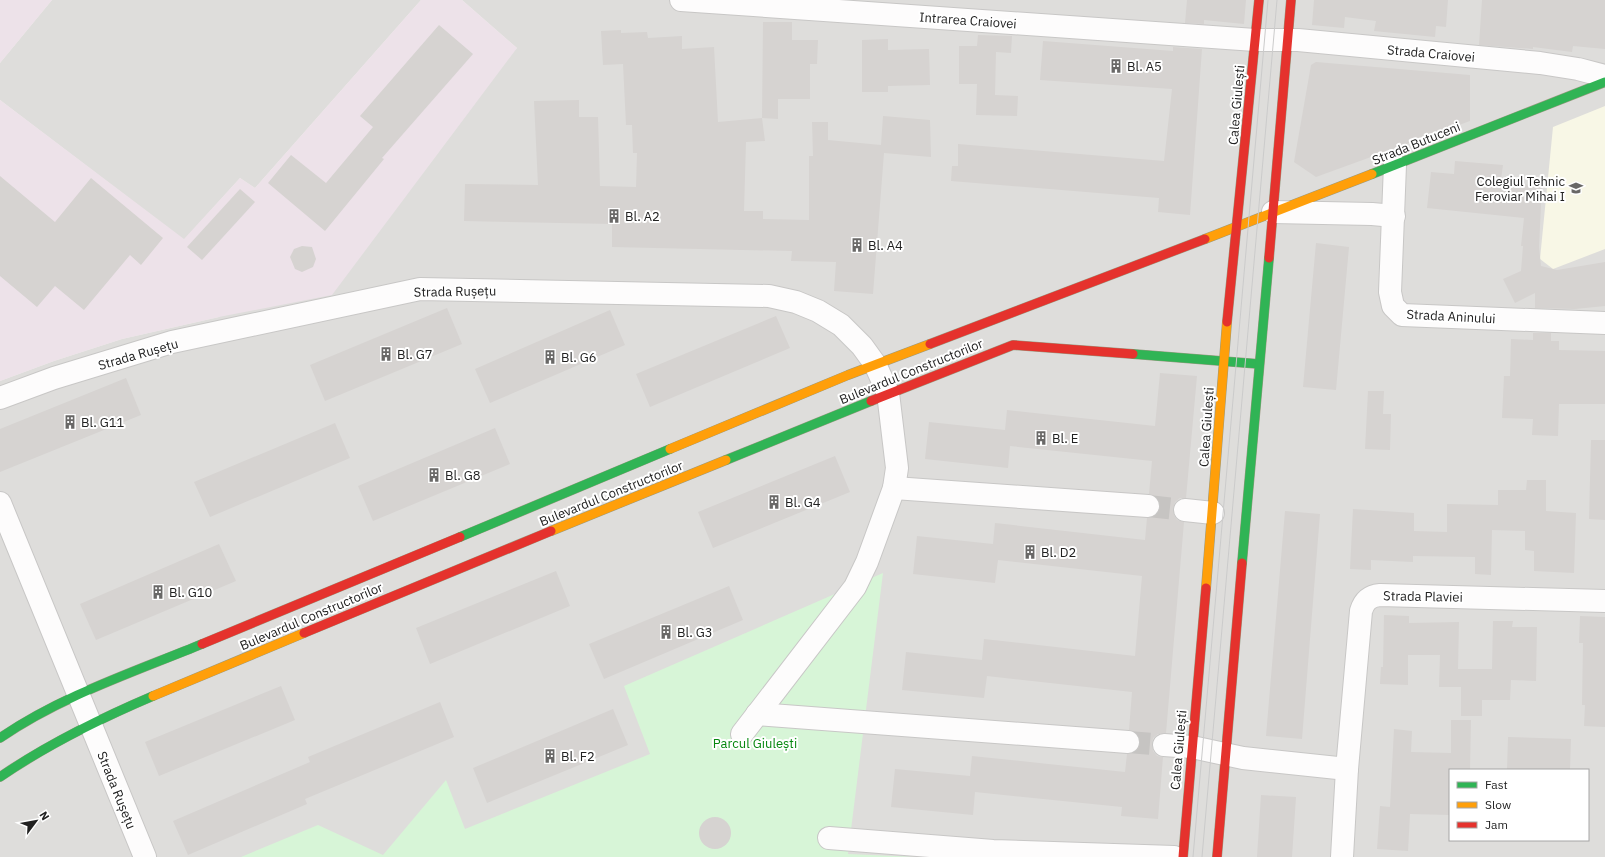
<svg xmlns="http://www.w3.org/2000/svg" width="1605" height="857" font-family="'IBM Plex Sans',sans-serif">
<rect width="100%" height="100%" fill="#efedea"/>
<!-- residential -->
<g fill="#dedddb" fill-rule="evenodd">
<path d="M 52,0 L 421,0 L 255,188 L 240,178 L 184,240 L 0,100 L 0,63 Z"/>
<path d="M 462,0 L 1605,0 L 1605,857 L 0,857 L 0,381 L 54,361 L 122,339 L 219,317 L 517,48 ZM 1450,770 L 1588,770 L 1588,840 L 1450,840 Z"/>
</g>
<!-- industrial -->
<g fill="#ede2e9">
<path d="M 0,0 L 52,0 L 0,63 Z"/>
<path d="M 421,0 L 462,0 L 517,48 L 332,295 L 219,317 L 122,339 L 54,361 L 0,381 L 0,100 L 184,239 L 240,178 L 255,188 Z"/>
</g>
<!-- education -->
<path fill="#f8f7e6" d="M 1605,106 L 1605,249 L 1553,269 L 1540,259 L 1553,127 Z"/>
<!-- park -->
<path fill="#d7f5d7" d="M 883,573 L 848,854 L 917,857 L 241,857 L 318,825 L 383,855 L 446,780 L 465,829 L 650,754 L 624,686 Z"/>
<!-- building -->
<g fill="#d6d3d1">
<path d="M 1187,0 L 1246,0 L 1244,24 L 1204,20 L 1204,24 L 1185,23 Z"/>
<path d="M 1314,0 L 1448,0 L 1446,27 L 1436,26 L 1435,37 L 1374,31 L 1376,21 L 1345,17 L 1344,28 L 1312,25 Z"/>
<path d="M 1482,0 L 1605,0 L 1605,49 L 1573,46 L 1572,52 L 1533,47 L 1533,49 L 1519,48 L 1479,45 Z"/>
<path d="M 763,22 L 792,22 L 792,40 L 818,40 L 817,64 L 810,64 L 810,99 L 778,99 L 778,119 L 762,118 Z"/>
<path d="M 439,25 L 473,54 L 382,158 L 384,159 L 325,231 L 268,183 L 291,155 L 326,183 L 373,127 L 360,116 Z"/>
<path d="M 621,30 L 621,33 L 647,32 L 648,38 L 682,36 L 682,49 L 714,47 L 718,122 L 762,118 L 765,141 L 746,142 L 744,211 L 763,211 L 763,219 L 809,220 L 809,156 L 813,156 L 812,122 L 828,122 L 828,140 L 881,145 L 883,116 L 930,120 L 931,157 L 884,153 L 873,294 L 834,291 L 836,262 L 791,261 L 792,251 L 612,247 L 612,224 L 464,221 L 465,184 L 538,185 L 534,101 L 579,100 L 579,117 L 598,117 L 600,186 L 636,187 L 637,153 L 633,153 L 632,125 L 626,125 L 623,64 L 603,65 L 601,31 Z"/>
<path d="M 978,35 L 1012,36 L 1011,53 L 996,52 L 995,95 L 1018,96 L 1017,116 L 976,115 L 977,84 L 959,84 L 959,46 L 977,46 Z"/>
<path d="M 888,39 L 888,50 L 929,49 L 930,85 L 888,86 L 888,92 L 862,92 L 862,40 Z"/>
<path d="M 1043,41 L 1173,51 L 1173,47 L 1202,49 L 1190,215 L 1158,212 L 1159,198 L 951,181 L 952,166 L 958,166 L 958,144 L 1164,161 L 1172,89 L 1040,80 Z"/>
<path d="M 1316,62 L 1470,75 L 1470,121 L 1316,177 L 1294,162 L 1311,65 Z"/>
<path d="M 1455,161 L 1503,165 L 1501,179 L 1513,180 L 1513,184 L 1542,185 L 1539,247 L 1541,266 L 1557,270 L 1605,262 L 1605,306 L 1575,309 L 1535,308 L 1535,293 L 1515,303 L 1503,279 L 1521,271 L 1523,246 L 1521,246 L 1524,218 L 1427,208 L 1431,172 L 1454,174 Z"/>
<path d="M 0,176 L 55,222 L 91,178 L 163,238 L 141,265 L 130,255 L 84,310 L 55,286 L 37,307 L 0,276 Z"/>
<path d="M 240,189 L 255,202 L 202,260 L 187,247 Z"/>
<path d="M 1316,243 L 1349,247 L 1336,390 L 1303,387 Z"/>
<path d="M 302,246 L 312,247 L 316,259 L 313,267 L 302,272 L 295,269 L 290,257 L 294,249 Z"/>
<path d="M 447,308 L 462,344 L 325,401 L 310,365 Z"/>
<path d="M 610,310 L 625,345 L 490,403 L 475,369 Z"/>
<path d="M 776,316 L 790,348 L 650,407 L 636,374 Z"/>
<path d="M 1533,333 L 1551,333 L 1551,341 L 1559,341 L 1559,350 L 1605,351 L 1605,404 L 1559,404 L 1558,436 L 1532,435 L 1533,419 L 1502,418 L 1504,376 L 1510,376 L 1511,339 L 1533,340 Z"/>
<path d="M 1160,373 L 1197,376 L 1186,498 L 1180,498 L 1175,502 L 1173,509 L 1174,515 L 1177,520 L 1184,522 L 1166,733 L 1158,734 L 1153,738 L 1152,744 L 1153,751 L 1157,756 L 1163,757 L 1158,819 L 1121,816 L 1122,807 L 975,792 L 973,815 L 891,807 L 895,769 L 970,776 L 972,756 L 1125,772 L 1127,754 L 1134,753 L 1138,749 L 1140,743 L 1139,736 L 1135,732 L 1129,730 L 1132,692 L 987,676 L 984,698 L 902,690 L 906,652 L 982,660 L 984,639 L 1135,656 L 1142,576 L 998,560 L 995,583 L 913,574 L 917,536 L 993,544 L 995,523 L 1145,540 L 1147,518 L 1154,517 L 1158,513 L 1160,507 L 1159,500 L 1155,496 L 1149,494 L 1152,461 L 1010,446 L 1008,468 L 925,459 L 929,422 L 1005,430 L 1007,410 L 1155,426 Z"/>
<path d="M 126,378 L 141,415 L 0,472 L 0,429 Z"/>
<path d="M 1368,391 L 1384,391 L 1383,414 L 1391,414 L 1390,450 L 1365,449 Z"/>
<path d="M 335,423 L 350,458 L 210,517 L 194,482 Z"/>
<path d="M 495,428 L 510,464 L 373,521 L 358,486 Z"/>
<path d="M 1591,440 L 1605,440 L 1605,520 L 1589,519 Z"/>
<path d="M 835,456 L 850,492 L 713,548 L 698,512 Z"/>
<path d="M 1527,480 L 1546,480 L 1546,511 L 1576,513 L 1574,573 L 1534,571 L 1534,551 L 1525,550 L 1525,531 L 1492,530 L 1491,575 L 1475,574 L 1475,557 L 1413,556 L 1413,562 L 1371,560 L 1371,570 L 1350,569 L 1353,509 L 1414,513 L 1414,531 L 1447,532 L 1447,504 L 1498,505 L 1498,490 L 1526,490 Z"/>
<path d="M 1285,511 L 1320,514 L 1302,739 L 1266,736 Z"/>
<path d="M 219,544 L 236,581 L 96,640 L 80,604 Z"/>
<path d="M 556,571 L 570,606 L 430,664 L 416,628 Z"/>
<path d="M 729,586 L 743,620 L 604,679 L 589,644 Z"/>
<path d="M 1384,615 L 1409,616 L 1409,623 L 1459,622 L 1458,669 L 1492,669 L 1493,621 L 1513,621 L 1512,627 L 1537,627 L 1536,681 L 1511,680 L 1510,700 L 1482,700 L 1482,716 L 1461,716 L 1461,687 L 1439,687 L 1440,655 L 1408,655 L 1408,685 L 1380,684 L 1381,667 L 1383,667 Z"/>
<path d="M 1580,616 L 1605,617 L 1605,727 L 1584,726 L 1585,705 L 1582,705 L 1583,643 L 1579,643 Z"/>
<path d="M 281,686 L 295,720 L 159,776 L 145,742 Z"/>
<path d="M 440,702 L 454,737 L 305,799 L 307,804 L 188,855 L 173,821 L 310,762 L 308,757 Z"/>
<path d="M 613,709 L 628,745 L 487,803 L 473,768 Z"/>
<path d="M 1451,720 L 1471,720 L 1470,770 L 1450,770 L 1450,815 L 1410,814 L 1408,851 L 1377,849 L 1380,806 L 1390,807 L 1394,729 L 1412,731 L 1411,752 L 1451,753 Z"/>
<path d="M 1508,737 L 1571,739 L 1570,770 L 1507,770 Z"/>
<path d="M 1261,795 L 1296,797 L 1292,857 L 1257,857 Z"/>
<circle cx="715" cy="833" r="16"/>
</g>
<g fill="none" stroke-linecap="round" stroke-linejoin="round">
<!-- street-tunnel -->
<g stroke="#c6c4c2" stroke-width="22" stroke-dasharray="22 11" stroke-linecap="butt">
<path d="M 1148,506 L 1185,510"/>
<path d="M 1128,742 L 1164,745"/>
</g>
<defs>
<g id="street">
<path d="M 681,0 L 1255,40 L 1298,40 L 1540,63 L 1578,69 L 1605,76"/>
<path d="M 1395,165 L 1390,292 L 1393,306 L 1402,315 L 1605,323"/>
<path d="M 1273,212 L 1372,214 L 1394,216"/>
<path d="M 0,398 L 54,378 L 172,342 L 420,289 L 769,296 L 796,302 L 818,311 L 841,325 L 862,346 L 875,364 L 888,393 L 897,468 L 894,488 L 867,562 L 855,587 L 742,734"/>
<path d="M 894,488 L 1148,506"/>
<path d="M 0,503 L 145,857"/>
<path d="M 1185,510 L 1213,513"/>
<path d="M 757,714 L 1128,742"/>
<path d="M 1164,745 L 1192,747 L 1243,758 L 1347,769"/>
<path d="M 829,838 L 993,851 L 1174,857"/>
<path d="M 1342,857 L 1347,769 L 1361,611 C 1364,601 1369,596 1380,595 L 1605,601"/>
</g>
<g id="fast">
<path d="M 1372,174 L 1605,82"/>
<path d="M 1133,354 L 1259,364"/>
<path d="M 726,460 L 871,401"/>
<path d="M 460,537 L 670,449"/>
<path d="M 1242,563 L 1269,258"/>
<path d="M 0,738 C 61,696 134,672 202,644"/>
<path d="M 0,777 C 48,744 99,719 153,696"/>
</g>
<g id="slow">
<path d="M 1205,239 L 1372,174"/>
<path d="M 670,449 L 848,375 L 930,344"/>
<path d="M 551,531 L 726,460"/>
<path d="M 1206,588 L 1227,322"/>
<path d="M 153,696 L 304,633"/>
</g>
<g id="jam">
<path d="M 1269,258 L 1291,0"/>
<path d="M 1227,322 L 1259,0"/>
<path d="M 930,344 L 1205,239"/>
<path d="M 871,401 L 1013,345 L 1133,354"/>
<path d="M 304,633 L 551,531"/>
<path d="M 202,644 L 460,537"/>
<path d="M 1183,857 L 1206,588"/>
<path d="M 1217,857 L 1242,563"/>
</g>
</defs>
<!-- street casing -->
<use href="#street" stroke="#c8c7c6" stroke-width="24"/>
<!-- fast casing -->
<use href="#fast" stroke="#999a80" stroke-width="10"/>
<!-- slow casing -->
<use href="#slow" stroke="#999a80" stroke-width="10"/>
<!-- jam casing -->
<use href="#jam" stroke="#999a80" stroke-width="10"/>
<!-- street -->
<use href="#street" stroke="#fdfcfc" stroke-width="22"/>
<!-- fast -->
<use href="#fast" stroke="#30b455" stroke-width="9"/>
<!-- slow -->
<use href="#slow" stroke="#ff9f0a" stroke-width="9"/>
<!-- jam -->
<use href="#jam" stroke="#e5322d" stroke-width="9"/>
<!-- tram -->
<g stroke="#cbcbcb" stroke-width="1">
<path d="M 1193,857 L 1268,0"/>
<path d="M 1202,857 L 1277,0"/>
</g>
</g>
<!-- icons -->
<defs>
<symbol id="building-bare" viewBox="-9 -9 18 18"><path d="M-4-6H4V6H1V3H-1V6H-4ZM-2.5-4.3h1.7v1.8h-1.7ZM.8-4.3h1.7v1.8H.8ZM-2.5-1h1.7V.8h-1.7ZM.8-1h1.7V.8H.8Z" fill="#696867" stroke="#fff" stroke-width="2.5" paint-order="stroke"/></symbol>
<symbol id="school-bare" viewBox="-9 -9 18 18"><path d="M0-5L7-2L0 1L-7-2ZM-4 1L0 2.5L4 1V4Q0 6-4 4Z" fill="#696867" stroke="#fff" stroke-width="2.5" paint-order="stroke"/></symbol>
</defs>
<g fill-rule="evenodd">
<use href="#building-bare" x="1106" y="56" width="20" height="20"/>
<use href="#school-bare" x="1566" y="178" width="20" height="20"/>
<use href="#building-bare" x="604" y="206" width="20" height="20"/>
<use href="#building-bare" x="847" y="235" width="20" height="20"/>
<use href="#building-bare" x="376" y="344" width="20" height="20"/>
<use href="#building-bare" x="540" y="347" width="20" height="20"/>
<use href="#building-bare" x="60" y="412" width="20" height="20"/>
<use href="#building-bare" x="1031" y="428" width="20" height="20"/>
<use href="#building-bare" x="424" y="465" width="20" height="20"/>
<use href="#building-bare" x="764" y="492" width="20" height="20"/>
<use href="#building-bare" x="1020" y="542" width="20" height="20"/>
<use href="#building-bare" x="148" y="582" width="20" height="20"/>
<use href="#building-bare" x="656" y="622" width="20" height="20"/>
<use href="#building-bare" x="540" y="746" width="20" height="20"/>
</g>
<g text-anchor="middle" stroke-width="4" stroke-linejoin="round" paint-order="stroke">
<!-- street labels -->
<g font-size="13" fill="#212121" stroke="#fff">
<text transform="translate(968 20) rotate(4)" y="5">Intrarea Craiovei</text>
<text transform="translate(1431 53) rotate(5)" y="5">Strada Craiovei</text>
<text transform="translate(1236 105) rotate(-85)" y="5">Calea Giulești</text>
<text transform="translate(1416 143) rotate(-22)" y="5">Strada Butuceni</text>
<text transform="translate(455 291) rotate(-1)" y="5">Strada Rușețu</text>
<text transform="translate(1451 316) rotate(3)" y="5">Strada Aninului</text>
<text transform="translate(138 354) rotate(-16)" y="5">Strada Rușețu</text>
<text transform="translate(911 371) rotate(-22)" y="5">Bulevardul Constructorilor</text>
<text transform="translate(1206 427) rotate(-86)" y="5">Calea Giulești</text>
<text transform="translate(611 493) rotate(-22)" y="5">Bulevardul Constructorilor</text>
<text transform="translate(1423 596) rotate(1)" y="5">Strada Plaviei</text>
<text transform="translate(311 616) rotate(-23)" y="5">Bulevardul Constructorilor</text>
<text transform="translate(1178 750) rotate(-85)" y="5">Calea Giulești</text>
<text transform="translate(117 790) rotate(68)" y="5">Strada Rușețu</text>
</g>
<!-- poi labels -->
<g font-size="13" fill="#212121" stroke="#fff" text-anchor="start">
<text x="1127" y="71">Bl. A5</text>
<text x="1565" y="186" text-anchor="end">Colegiul Tehnic<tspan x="1565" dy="15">Feroviar Mihai I</tspan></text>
<text x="625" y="221">Bl. A2</text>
<text x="868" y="250">Bl. A4</text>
<text x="397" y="359">Bl. G7</text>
<text x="561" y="362">Bl. G6</text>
<text x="81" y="427">Bl. G11</text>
<text x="1052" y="443">Bl. E</text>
<text x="445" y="480">Bl. G8</text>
<text x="785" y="507">Bl. G4</text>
<text x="1041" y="557">Bl. D2</text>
<text x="169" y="597">Bl. G10</text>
<text x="677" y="637">Bl. G3</text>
<text x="561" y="761">Bl. F2</text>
</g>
<!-- park labels -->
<g font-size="13" fill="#06880f" stroke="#fff">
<text x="755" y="748">Parcul Giulești</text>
</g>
</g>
<!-- legend -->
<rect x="1449" y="769" width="140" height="72" fill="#ffffff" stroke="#a6a6a6"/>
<rect x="1457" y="782" width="20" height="6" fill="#30b455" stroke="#a6a6a6"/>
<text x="1485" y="789" font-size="12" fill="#212121">Fast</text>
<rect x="1457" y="802" width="20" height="6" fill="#ff9f0a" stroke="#a6a6a6"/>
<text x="1485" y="809" font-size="12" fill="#212121">Slow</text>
<rect x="1457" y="822" width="20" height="6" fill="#e5322d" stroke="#a6a6a6"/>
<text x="1485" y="829" font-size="12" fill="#212121">Jam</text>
<!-- north arrow -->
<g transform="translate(36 821) rotate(58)" stroke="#ffffff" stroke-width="3" paint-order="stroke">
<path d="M0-3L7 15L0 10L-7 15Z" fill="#212121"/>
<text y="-6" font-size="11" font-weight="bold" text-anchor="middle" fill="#212121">N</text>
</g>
</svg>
